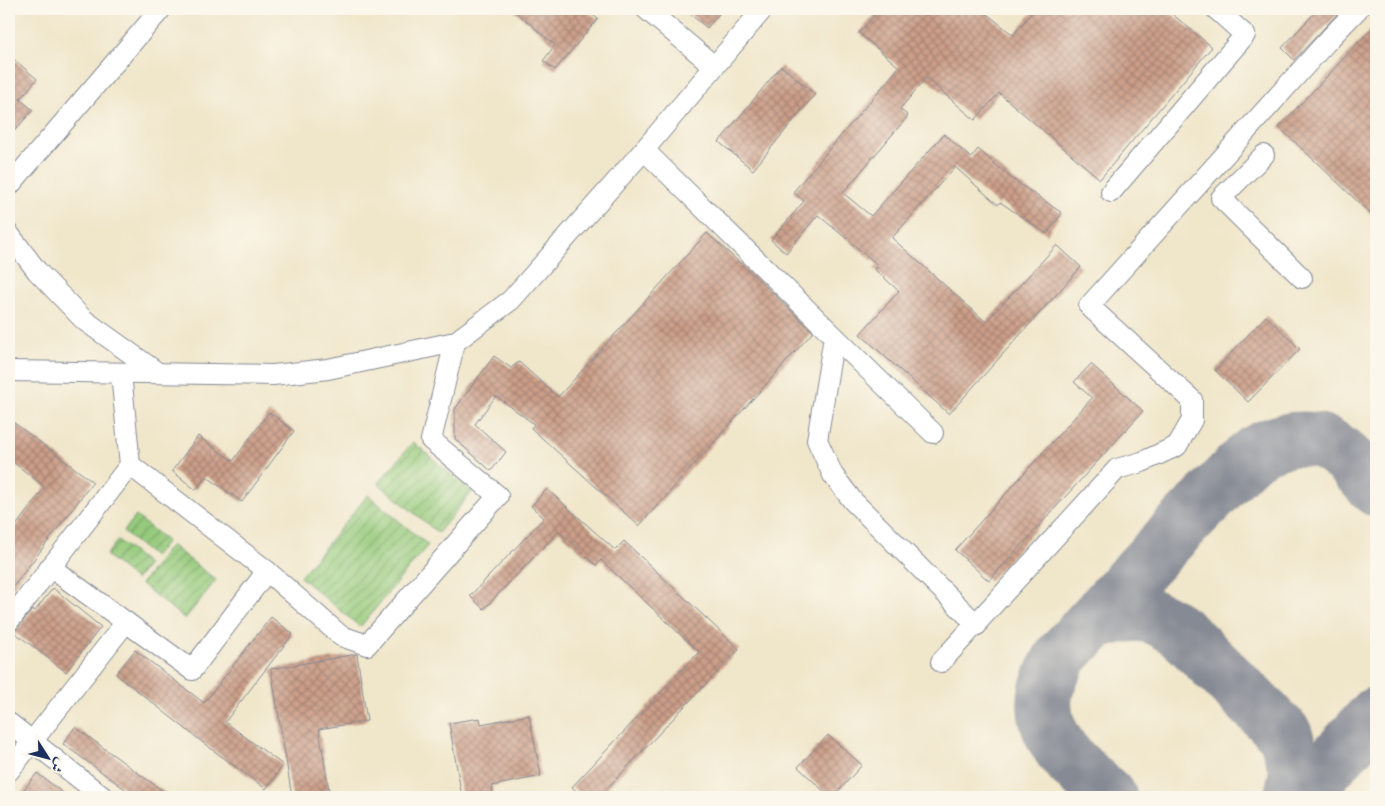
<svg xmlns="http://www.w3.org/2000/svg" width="1385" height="806" font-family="'Gentium Book Plus',Amiri,serif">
<defs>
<pattern id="garden-furrows" width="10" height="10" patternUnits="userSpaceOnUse" patternTransform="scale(1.25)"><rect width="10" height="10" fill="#96ca7b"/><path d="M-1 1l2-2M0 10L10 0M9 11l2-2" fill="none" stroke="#7aa468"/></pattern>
<pattern id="building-cross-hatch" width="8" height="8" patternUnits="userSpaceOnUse" patternTransform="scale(1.25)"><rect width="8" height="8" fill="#cc9f89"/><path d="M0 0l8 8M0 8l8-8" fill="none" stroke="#a58273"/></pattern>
</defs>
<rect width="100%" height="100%" fill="#fbf7ec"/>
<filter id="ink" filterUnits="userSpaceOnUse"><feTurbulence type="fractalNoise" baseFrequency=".02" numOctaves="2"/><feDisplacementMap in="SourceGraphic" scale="10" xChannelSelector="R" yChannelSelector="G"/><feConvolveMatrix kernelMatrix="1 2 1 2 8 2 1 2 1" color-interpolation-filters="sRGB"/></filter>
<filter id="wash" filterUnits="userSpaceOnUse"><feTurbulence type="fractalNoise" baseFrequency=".0096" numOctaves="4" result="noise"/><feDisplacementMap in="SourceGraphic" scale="20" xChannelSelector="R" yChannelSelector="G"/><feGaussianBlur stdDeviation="1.12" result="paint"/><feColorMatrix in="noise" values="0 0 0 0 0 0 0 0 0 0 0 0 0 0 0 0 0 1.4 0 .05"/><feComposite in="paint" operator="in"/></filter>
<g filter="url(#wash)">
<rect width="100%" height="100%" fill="#f0e6ca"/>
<!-- garden -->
<g fill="url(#garden-furrows)" stroke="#587c6c">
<path d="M 413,442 L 472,492 L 438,533 L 378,483 Z"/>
<path d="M 368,495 L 428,545 L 360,627 L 300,577 Z"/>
<path d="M 136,516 L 167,541 L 154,557 L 123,532 Z"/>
<path d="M 118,540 L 148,564 L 136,580 L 106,555 Z"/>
<path d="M 171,545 L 216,580 L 185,619 L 141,584 Z"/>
</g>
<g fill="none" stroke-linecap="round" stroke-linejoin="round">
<!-- taxiway -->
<g stroke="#868a94" stroke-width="55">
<path d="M 1081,636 C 1086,632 1091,626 1096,623 C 1102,620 1109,619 1115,617 C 1145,610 1162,617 1185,636 L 1285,734 L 1295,765 L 1296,775 L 1291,797"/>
<path d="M 1110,797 C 1080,770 1041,743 1045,698 C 1046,683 1055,668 1062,655 C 1112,601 1160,546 1213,494 C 1225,482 1243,461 1256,452 C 1274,442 1295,437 1315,440 C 1339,444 1359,472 1376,489"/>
<path d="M 1300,797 L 1376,714"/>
</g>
</g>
<g id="blocks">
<!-- building -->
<g fill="url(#building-cross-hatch)">
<path d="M 512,9 L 585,9 L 598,19 L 555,70 L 543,61 L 555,45 Z"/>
<path d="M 684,9 L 723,9 L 707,28 Z"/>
<path d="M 880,9 L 981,9 L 1013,35 L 1035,9 L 1166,9 L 1212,47 L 1100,179 L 999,93 L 975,120 L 926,78 L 900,109 L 908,116 L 843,193 L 871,216 L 944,134 L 971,158 L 978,149 L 1011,178 L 1062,213 L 1047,234 L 1000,202 L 998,205 L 955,167 L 892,238 L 986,322 L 1057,245 L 1081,267 L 949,414 L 860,334 L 899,291 L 874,269 L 878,265 L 818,215 L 786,253 L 771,240 L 804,201 L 793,192 L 899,67 L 859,33 Z"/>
<path d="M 1318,9 L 1342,9 L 1294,60 L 1282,48 Z"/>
<path d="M 1376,24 L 1376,219 L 1279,127 Z"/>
<path d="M 9,55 L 37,79 L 20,99 L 33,110 L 9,137 Z"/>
<path d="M 781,66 L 815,94 L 753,170 L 719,142 Z"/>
<path d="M 707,233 L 772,292 L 813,332 L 639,526 L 531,428 L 534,424 L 496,396 L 475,424 L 506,452 L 491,471 L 455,439 L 455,409 L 494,356 L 511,368 L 519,362 L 558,397 Z"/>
<path d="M 1266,316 L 1300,349 L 1248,402 L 1215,370 Z"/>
<path d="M 1091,364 L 1143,411 L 989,581 L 955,550 L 1092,398 L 1074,382 Z"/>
<path d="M 269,412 L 294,431 L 242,502 L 206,476 L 196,490 L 172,471 L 198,436 L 233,461 Z"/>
<path d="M 9,419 L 93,482 L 10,591 L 14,595 L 9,602 L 9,535 L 45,487 L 9,459 Z"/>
<path d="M 547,489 L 615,550 L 624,541 L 739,649 L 599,797 L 583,797 L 572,787 L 699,652 L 601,560 L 596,565 L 559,531 L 484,609 L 470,596 L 544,518 L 531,506 Z"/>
<path d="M 53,588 L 101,627 L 66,672 L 14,632 L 33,609 L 35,611 Z"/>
<path d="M 271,617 L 293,634 L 225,722 L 283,765 L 266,789 L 206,745 L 116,674 L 135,650 L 204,703 Z"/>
<path d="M 357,654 L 367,721 L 319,729 L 330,797 L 292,797 L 271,669 Z"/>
<path d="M 529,715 L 541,776 L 492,786 L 494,797 L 462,797 L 449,723 L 480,718 L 481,724 Z"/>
<path d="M 75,727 L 171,797 L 136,797 L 63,744 Z"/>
<path d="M 828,735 L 862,765 L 833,797 L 830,797 L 798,767 Z"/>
<path d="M 37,773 L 68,797 L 18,797 Z"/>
</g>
</g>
</g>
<g filter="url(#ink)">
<use href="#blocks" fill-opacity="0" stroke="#868a94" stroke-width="1"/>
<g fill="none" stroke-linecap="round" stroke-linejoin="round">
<defs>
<g id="minor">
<path d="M 646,9 L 714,66"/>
<path d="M 644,150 L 933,433"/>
<path d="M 1264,155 L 1221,198 L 1302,278"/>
<path d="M 9,186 L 161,9"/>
<path d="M 1111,192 L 1245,35 L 1216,9"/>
<path d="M 9,234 L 37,271 L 84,320 L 158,373"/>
<path d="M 834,337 L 817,440 L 833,475 L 853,501 L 977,625"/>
<path d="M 9,371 L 273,375 L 328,369 L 455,342 L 511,300 L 644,150 L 763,9"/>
<path d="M 50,567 L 192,670 L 267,571 L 130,465"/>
<path d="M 267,571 L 341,636 L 367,645 L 498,496 L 431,440 L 455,342"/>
<path d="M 9,621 L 130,465 L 121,373"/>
<path d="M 941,662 L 1117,469 L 1142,462 L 1177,446 L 1192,420 L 1192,400 L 1089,306 L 1331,37 L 1358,9"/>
<path d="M 9,723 L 103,797"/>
<path d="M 9,771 L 126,622"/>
</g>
</defs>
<!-- minor casing -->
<use href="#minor" stroke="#868a94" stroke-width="22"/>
<!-- minor -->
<use href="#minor" stroke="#fff" stroke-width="20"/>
</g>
</g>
<!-- margin -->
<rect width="1385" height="806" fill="none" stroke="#fbf7ec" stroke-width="30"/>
<!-- north arrow -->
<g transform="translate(48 758) rotate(126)" stroke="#fbf7ec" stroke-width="4" paint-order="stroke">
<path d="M0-4L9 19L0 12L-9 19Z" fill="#1b2f5e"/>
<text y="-8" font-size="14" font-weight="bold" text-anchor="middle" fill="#1b2f5e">ش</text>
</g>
</svg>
